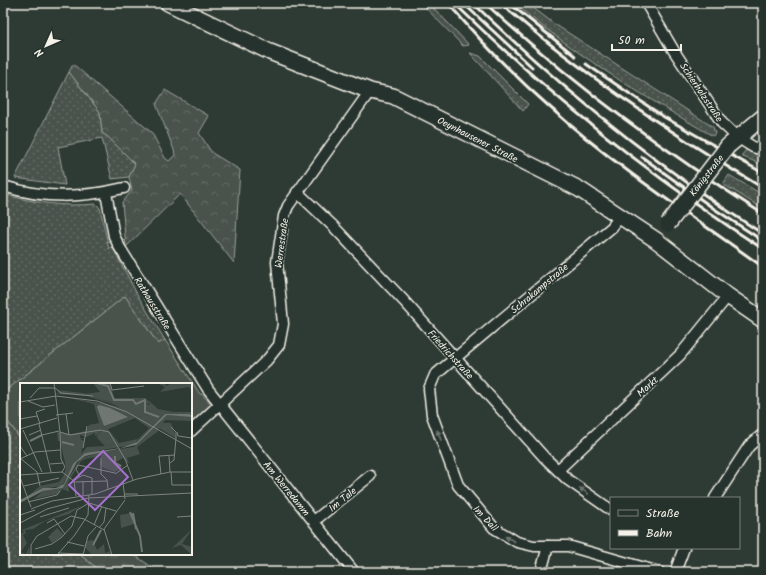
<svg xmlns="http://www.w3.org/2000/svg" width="766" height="575" font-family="Kalam,sans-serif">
<defs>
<pattern id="grass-dots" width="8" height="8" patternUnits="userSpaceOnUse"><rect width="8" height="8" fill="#48524c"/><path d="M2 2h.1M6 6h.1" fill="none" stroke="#636b66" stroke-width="1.8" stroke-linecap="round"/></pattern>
<pattern id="forest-crowns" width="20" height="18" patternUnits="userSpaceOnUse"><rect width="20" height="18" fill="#48524c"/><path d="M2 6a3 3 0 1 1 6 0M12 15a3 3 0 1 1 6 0" fill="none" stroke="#636b66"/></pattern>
<pattern id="park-tufts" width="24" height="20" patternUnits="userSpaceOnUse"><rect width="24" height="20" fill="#48524c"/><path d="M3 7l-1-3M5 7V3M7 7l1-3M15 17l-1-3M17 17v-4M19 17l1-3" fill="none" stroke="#636b66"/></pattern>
</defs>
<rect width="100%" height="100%" fill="#2e3b34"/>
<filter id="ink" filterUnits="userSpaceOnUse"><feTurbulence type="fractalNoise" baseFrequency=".025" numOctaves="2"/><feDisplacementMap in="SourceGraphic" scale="8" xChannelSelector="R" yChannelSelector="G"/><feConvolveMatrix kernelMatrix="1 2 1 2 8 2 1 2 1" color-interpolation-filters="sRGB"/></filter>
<g filter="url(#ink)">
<!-- grass -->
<g fill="url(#grass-dots)" stroke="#9ea29a">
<path d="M 421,3 L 429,3 L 469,45 L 463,46 Z"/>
<path d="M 514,3 L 527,3 L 553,23 L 713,127 L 715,133 L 713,136 C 641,95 577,56 514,3 Z"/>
<path d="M 470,53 L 480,56 L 528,104 L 523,111 Z"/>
<path d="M 69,72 L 100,112 L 102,133 L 108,137 L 135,164 L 129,177 L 112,179 L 102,138 L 58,147 L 65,185 L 15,178 Z"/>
<path d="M 729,175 L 763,195 L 763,209 L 723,184 Z"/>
<path d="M 3,194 C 34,203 63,207 96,204 L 100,208 L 109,249 L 112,246 L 138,296 L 165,340 L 158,344 L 125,296 L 3,393 Z"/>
<path d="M 3,415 C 16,433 30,446 17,468 L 21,472 L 21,554 L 79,554 L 102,572 L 3,572 Z"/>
</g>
<!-- forest -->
<g fill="url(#forest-crowns)" stroke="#9ea29a">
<path d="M 73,64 L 152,133 L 165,158 L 169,161 L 175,155 L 174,150 L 156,104 L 165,90 L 209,116 L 199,133 L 212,153 L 240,170 L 234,263 L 180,194 L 126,247 L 122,202 L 132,191 L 129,177 L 135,164 L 108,137 L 102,133 L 100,112 L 69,72 Z"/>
<path d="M 746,150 L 763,155 L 763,165 L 741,156 Z"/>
</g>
<!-- park -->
<path fill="url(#park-tufts)" stroke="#9ea29a" d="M 79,554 L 133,554 L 159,572 L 102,572 Z"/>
<!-- pitch -->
<path fill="#48524c" stroke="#9ea29a" d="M 125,296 L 158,344 L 165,340 L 200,394 L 202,394 L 212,405 L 191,427 L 191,384 L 21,384 L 21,439 L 3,415 L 3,393 Z"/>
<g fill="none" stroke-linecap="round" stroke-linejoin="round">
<defs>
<g id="minor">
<path d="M 646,3 L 674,51 L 722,123 L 737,137 L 753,147 L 763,150"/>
<path d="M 3,186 C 45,199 81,198 124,188"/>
<path d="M 297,192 L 333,226 L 404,301 L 544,457 L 568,480 L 611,510"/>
<path d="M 106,193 L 114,236 L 120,248 L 208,389 L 354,572"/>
<path d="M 621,215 L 612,227 L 435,375 L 429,389 L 432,415 L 458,485 L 494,528 L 517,542 L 534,546 L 568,546 L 659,572"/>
<path d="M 191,431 L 267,360 L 279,345 L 283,324 L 277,262 L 284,216 L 288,206 L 370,91"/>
<path d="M 558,470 L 680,355 L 728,296"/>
<path d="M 715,498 L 749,446 L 763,434"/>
<path d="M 314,521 L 370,476"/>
<path d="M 541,572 L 548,546"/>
<path d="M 675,572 L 684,548"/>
</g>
<g id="secondary">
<path d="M 168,3 L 270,52 L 370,91 L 393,96 L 579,189 L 656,240 L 728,296 L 763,320"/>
<path d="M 728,146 L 763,117"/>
</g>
</defs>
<!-- minor casing -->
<use href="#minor" stroke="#f4f1e8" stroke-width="13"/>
<!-- secondary casing -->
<use href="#secondary" stroke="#f4f1e8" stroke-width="18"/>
<!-- minor -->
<use href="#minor" stroke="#26332d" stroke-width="10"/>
<!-- secondary -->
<use href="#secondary" stroke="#26332d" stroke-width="15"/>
<!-- rail -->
<g stroke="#f4f1e8" stroke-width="3">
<path d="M 448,3 C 480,41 514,76 552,109 C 617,168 692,216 763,267"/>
<path d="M 454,3 C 549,95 652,177 763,249"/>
<path d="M 463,3 L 532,67"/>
<path d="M 473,3 C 562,89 658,167 763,234"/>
<path d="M 485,3 C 570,82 665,152 763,214"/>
<path d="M 500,3 C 581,73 671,134 763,188"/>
<path d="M 509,3 L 575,56"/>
<path d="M 586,64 L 664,117 L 763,173"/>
<path d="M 642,157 L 713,208 L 763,241"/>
</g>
<defs>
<path id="secondary-bridge" d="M 668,224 L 728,146"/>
</defs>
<!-- secondary-bridge casing -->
<use href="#secondary-bridge" stroke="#f4f1e8" stroke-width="18" stroke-linecap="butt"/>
<!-- secondary-bridge -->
<use href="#secondary-bridge" stroke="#26332d" stroke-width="15"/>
</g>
<!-- one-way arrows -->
<defs><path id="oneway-solid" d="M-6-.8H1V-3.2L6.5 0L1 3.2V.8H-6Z"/></defs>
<g fill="#6e766e">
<use href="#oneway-solid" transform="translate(439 435) rotate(-111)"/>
<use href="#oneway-solid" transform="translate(584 491) rotate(-145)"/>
<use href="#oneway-solid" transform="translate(510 539) rotate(-152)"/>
</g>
</g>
<g text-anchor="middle" stroke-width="3.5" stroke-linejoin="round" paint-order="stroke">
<!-- street labels -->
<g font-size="10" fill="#f4f1e8" stroke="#26332d">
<text transform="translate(702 92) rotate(56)" y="4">Schierholzstraße</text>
<text transform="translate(478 139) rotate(27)" y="4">Oeynhausener Straße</text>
<text transform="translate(706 175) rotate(-52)" y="4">Königstraße</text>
<text transform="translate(281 243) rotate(-82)" y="4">Werrestraße</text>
<text transform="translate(539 288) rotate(-40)" y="4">Schrakampstraße</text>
<text transform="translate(153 303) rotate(58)" y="4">Rathausstraße</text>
<text transform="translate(451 354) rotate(48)" y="4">Friedrichstraße</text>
<text transform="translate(647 386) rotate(-42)" y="4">Markt</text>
<text transform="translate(287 488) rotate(51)" y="4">Am Werredamm</text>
<text transform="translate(342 499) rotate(-39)" y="4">Im Tale</text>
<text transform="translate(486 518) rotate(47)" y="4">Im Dall</text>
</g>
</g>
<!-- overview -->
<g transform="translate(20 383)">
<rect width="172" height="172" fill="#2e3b34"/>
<path d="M 137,0 L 145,0 L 146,3 L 152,0 L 172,0 L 172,9 L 169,4 L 140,9 L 145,4 ZM 37,7 L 63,10 L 97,22 L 120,33 L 127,31 L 134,33 L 126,25 L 126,21 L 130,22 L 128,17 L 138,26 L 153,29 L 172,29 L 172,31 L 145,31 L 113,62 L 81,67 L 57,77 L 42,103 L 21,106 L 7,114 L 20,103 L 39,99 L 44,92 L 46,84 L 40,58 L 24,58 L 38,58 L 37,49 L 51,51 L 66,48 L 69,42 L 79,40 L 74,21 L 46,14 L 101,24 L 67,13 L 35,11 L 39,10 ZM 115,35 L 129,45 L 118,56 L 99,60 L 88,46 ZM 82,48 L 93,59 L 91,62 L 87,63 L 80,54 L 77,55 L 85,63 L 67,64 L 61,71 L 64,58 L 60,56 L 65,56 L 60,55 L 60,52 L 66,54 L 75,50 L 75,53 ZM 147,32 L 171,33 L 172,38 L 145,37 L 137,49 L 117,64 L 120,71 L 107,75 L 109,80 L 114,79 L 108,80 L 103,75 L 96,79 L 102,84 L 95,89 L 86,86 L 91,76 L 81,76 L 81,73 L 64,76 L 80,69 L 114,64 ZM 172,146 L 162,161 L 172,164 L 172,172 L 161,162 L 152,165 Z" fill="#48524c" fill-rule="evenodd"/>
<path d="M 73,0 L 90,0 L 94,15 L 125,15 L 130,20 L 126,21 L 126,25 L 136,34 L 127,31 L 120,34 L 90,19 L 63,11 L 80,9 ZM 76,19 L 90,24 L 113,34 L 82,45 ZM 77,25 L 90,25 L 108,34 L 84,43 ZM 143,40 L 151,40 L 157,56 L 139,45 ZM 80,69 L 61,78 L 48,100 L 49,109 L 43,106 L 37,111 L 14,116 L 23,108 L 43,105 L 60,76 ZM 61,123 L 49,131 L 25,138 L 13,146 L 5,147 L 6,150 L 3,152 L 7,160 L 1,169 L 6,171 L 9,164 L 10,170 L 6,172 L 1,171 L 0,151 L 4,149 L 2,147 ZM 112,130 L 114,141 L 101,145 L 100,132 ZM 37,145 L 44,152 L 32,160 L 28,154 Z" fill="#48524c" fill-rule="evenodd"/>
<path d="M 73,157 L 77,167 L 84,161 L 85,170 L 90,168 L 91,171 L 72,172 L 64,163 L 67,158 Z" fill="#48524c"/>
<path d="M 82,48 L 88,50 L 93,59 L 91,62 L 87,63 L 76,53 ZM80.5 80a5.5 5.5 0 1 1 11 0a5.5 5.5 0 1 1-11 0Z" fill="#48524c"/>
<path d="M 79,22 L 90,25 L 108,34 L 84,43 L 77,24 ZM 145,31 L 170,31 L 172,34 L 147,32 L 116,62 L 65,73 L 57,79 L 43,105 L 23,108 L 0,120 L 0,117 L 23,105 L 36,105 L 44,101 L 53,81 L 65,70 L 101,65 L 117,59 Z" fill="#6f7770"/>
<path fill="none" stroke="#6f7770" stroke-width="2" d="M 77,0 L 88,3 L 94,17 L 113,17 L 116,21 L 125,17 L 125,29 L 139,34M 10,58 L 22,52M 42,59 L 54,62M 95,73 L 95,80 L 101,83M 110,129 L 120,153 L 122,169M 113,130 L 116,146M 73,162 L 81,147"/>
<path fill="none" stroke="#7d847c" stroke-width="1" d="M 34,0 L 40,49 L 50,52 L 80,47 L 89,49 L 105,76 L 113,97M 90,0 L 92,7 L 124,3M 34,4 L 41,10 L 73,13M 10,15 L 19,5 L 34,5M 8,18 L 23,24 L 35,22M 0,19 L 36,13 L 77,18 L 107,29 L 172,66M 46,31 L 49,52M 36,32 L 53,30M 0,36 L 17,33M 19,41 L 31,89M 20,41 L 16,29 L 25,26M 0,46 L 37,35M 3,47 L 22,89M 40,49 L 41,76 L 45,84 L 42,89M 157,49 L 158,53 L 172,55M 9,52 L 21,47M 22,52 L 39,48M 0,63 L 7,73M 63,65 L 67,43M 149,73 L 150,89M 0,75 L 17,89M 81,75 L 81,91 L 87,97 L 88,106M 0,76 L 15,69 L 40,67M 150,80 L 154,77 L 156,55 L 156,49 L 151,44M 30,81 L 43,80M 17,89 L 20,103M 42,89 L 54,98 L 56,113M 151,89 L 152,102 L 172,102M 95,91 L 108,82M 141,91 L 139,73 L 155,72M 0,92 L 42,89M 0,94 L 11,124M 60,94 L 56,86 L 58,82 L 95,90M 53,98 L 63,92 L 72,95 L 72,111M 63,98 L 63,113M 54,99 L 87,98M 103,100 L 105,116M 4,103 L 39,95M 105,111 L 118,111M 8,119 L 37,112 L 40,108M 11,126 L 32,118 L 75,111 L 117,96 L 150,89 L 172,89M 0,132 L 15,127M 20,134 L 49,125M 157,134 L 172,133M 0,140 L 27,126 L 68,115 L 172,110M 27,140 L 34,136 L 45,151M 74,142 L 82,123M 79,145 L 84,139 L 86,125M 84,146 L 105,117M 84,146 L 92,172M 47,159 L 64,163M 15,166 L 32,161 L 42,154 L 52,143 L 57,127 L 69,120 L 96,128M 38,170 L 63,171M 11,172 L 11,162 L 17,153 L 51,133 L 64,136 L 84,147M 37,172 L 54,153 L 68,132 L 69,112M 63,172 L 68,153 L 76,144"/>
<path fill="#a571cd" fill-opacity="0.15" stroke="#a571cd" stroke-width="2" d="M 83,68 L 108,94 L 75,127 L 49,102 Z"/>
<rect width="172" height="172" fill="none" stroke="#f4f1e8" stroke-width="2"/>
</g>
<!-- margin -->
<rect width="766" height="575" fill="none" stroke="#26332d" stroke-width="16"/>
<rect x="8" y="8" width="750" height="559" fill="none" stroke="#f4f1e8" stroke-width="1.5" filter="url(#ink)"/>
<!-- legend -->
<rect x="610" y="497" width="130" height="52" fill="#26332d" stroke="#787f78"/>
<rect x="618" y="510" width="20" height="6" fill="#26332d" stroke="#787f78"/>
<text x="646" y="517" font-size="12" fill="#f4f1e8">Straße</text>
<rect x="618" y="530" width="20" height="6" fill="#f4f1e8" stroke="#787f78"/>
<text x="646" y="537" font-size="12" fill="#f4f1e8">Bahn</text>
<!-- north arrow -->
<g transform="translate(46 46) rotate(225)" stroke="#26332d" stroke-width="3" paint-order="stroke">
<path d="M0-3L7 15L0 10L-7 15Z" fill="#f4f1e8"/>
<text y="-6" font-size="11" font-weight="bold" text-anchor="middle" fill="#f4f1e8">N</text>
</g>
<!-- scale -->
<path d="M612 44v6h69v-6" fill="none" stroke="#f4f1e8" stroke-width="2"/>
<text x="618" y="44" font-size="12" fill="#f4f1e8" stroke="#26332d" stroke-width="3" paint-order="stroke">50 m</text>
</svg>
